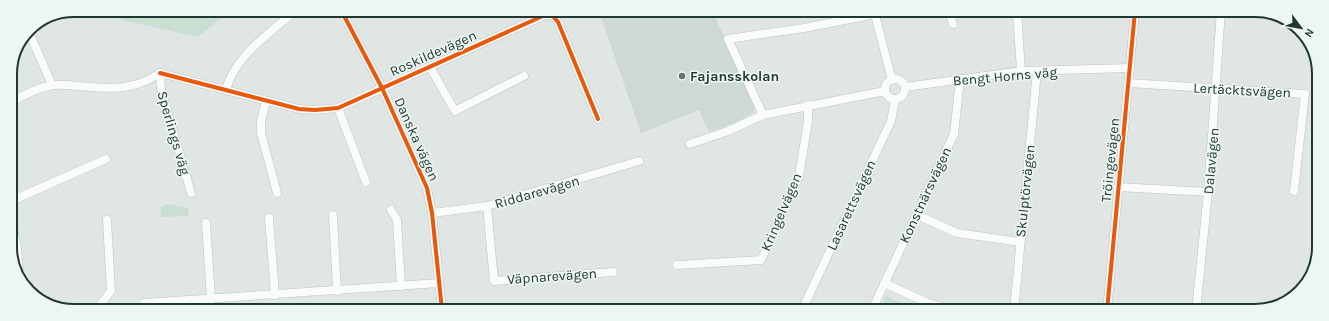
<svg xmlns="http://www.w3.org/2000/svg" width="1329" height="321" font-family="Karla,sans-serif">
<rect width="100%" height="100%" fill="#e0e6e4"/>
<!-- built -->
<path fill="#ced8d4" d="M 599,11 L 712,11 L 755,104 L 753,113 L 735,123 L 709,132 L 699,110 L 641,133 Z"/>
<!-- green -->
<g fill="#c9dfd2">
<path d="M 109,10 L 230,10 L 198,37 L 121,20 Z"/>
<path d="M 168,204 L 188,208 L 189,216 L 161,217 L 160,207 Z"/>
<path d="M 886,296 L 920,311 L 881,311 Z"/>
<path d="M 794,303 L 812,310 L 727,310 Z"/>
</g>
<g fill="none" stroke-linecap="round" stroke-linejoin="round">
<defs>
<g id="minor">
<path d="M 341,10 L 382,88 L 427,188 L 432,213 L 442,310"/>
<path d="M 874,11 L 892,80"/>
<path d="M 949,11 L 953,24"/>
<path d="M 1017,11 L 1021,71"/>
<path d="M 343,15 L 351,10"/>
<path d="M 28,30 L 52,85"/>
<path d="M 430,67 L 455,111 L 524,76"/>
<path d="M 160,73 L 299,109 L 315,110 L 338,108 L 545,15 L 552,15 L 558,22 L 598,119"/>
<path d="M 160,73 L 161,89 L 191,193"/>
<circle cx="895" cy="89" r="10"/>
<path d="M 1129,83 L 1305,94 L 1294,191"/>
<path d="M 905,87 L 1021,71 L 1130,68"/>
<path d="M 226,89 C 236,55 270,33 296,10"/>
<path d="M 266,101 L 261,121 L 261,133 L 277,193"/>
<path d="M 10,103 C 23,95 37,88 53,85 C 60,84 69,85 77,86 C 110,88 131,92 160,73"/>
<path d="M 338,108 L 366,182"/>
<path d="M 763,115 L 728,39 L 804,28 L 875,14"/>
<path d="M 690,144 L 728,131 L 763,115 L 885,91"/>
<path d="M 1118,187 L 1208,192"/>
<path d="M 11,201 L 106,159"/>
<path d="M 487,206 L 494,281 L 613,272"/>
<path d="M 391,210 L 397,220 L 401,286"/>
<path d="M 432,213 L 487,206 L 639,161"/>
<path d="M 333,215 L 337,291"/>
<path d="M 917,215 L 957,233 L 1020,242"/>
<path d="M 11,218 L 17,248 L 19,274"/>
<path d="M 269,218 L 275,295"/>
<path d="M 206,223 L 211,299"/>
<path d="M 677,265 L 761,260 L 799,176 L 808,121 L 808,105"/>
<path d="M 884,283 L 928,303 L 959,311"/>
<path d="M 144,303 L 439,283"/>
<path d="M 874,306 L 954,134 L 960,79"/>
<path d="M 96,310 L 111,291 L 107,220"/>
<path d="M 802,310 L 891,121 L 895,99"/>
<path d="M 1014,311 L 1037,71"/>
<path d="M 1107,311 L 1135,11"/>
<path d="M 1196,311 L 1208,192 L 1221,11"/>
</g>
</defs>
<!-- minor casing -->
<use href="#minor" stroke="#bdc3c1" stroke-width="9"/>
<!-- minor -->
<use href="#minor" stroke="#fafbfb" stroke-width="8"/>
<defs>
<g id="cycleway">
<path d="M 341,10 L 382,88 L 427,188 L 432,213 L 442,310"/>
<path d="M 160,73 L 299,109 L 315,110 L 338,108 L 545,15 L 552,15 L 558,22 L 598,119"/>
<path d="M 1107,311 L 1135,11"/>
</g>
</defs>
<!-- cycleway casing -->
<use href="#cycleway" stroke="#eef6f3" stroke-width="6"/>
<!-- cycleway -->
<use href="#cycleway" stroke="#e8590c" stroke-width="4"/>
</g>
<!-- markers -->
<circle fill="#637572" stroke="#eef6f3" stroke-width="1.5" cx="682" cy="76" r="4"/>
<g text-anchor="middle" stroke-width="3" stroke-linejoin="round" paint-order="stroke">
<!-- street labels -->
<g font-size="14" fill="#203834" stroke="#eef6f3">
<text transform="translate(433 53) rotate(-24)" y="5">Roskildevägen</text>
<text transform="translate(1005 76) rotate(-5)" y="5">Bengt Horns väg</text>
<text transform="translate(1242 90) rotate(3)" y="5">Lertäcktsvägen</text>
<text transform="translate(174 133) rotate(74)" y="5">Sperlings väg</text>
<text transform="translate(417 139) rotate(66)" y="5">Danska vägen</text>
<text transform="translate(1110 160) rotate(-84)" y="5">Tröingevägen</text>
<text transform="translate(1211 161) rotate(-85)" y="5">Dalavägen</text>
<text transform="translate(1025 191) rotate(-84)" y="5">Skulptörvägen</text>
<text transform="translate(537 192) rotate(-16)" y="5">Riddarevägen</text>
<text transform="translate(925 195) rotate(-65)" y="5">Konstnärsvägen</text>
<text transform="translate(851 205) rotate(-65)" y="5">Lasarettsvägen</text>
<text transform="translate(781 212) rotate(-67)" y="5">Kringelvägen</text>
<text transform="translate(552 276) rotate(-4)" y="5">Väpnarevägen</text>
</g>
<!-- poi labels -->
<g font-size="14" font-weight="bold" fill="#203834" stroke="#eef6f3" text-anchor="start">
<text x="690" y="81">Fajansskolan</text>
</g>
</g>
<!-- crop -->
<path d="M0 0H1329V321H0ZM74 17H1255A57 57 0 0 1 1312 74V247A57 57 0 0 1 1255 304H74A57 57 0 0 1 17 247V74A57 57 0 0 1 74 17Z" fill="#eef6f3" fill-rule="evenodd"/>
<path fill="none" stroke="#203834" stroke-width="2" d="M74 17H1255A57 57 0 0 1 1312 74V247A57 57 0 0 1 1255 304H74A57 57 0 0 1 17 247V74A57 57 0 0 1 74 17Z"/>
<!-- north arrow -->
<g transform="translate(1301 28) rotate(122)" stroke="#eef6f3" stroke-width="3" paint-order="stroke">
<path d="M0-3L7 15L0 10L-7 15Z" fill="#203834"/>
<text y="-6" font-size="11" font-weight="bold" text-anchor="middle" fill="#203834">N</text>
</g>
</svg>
